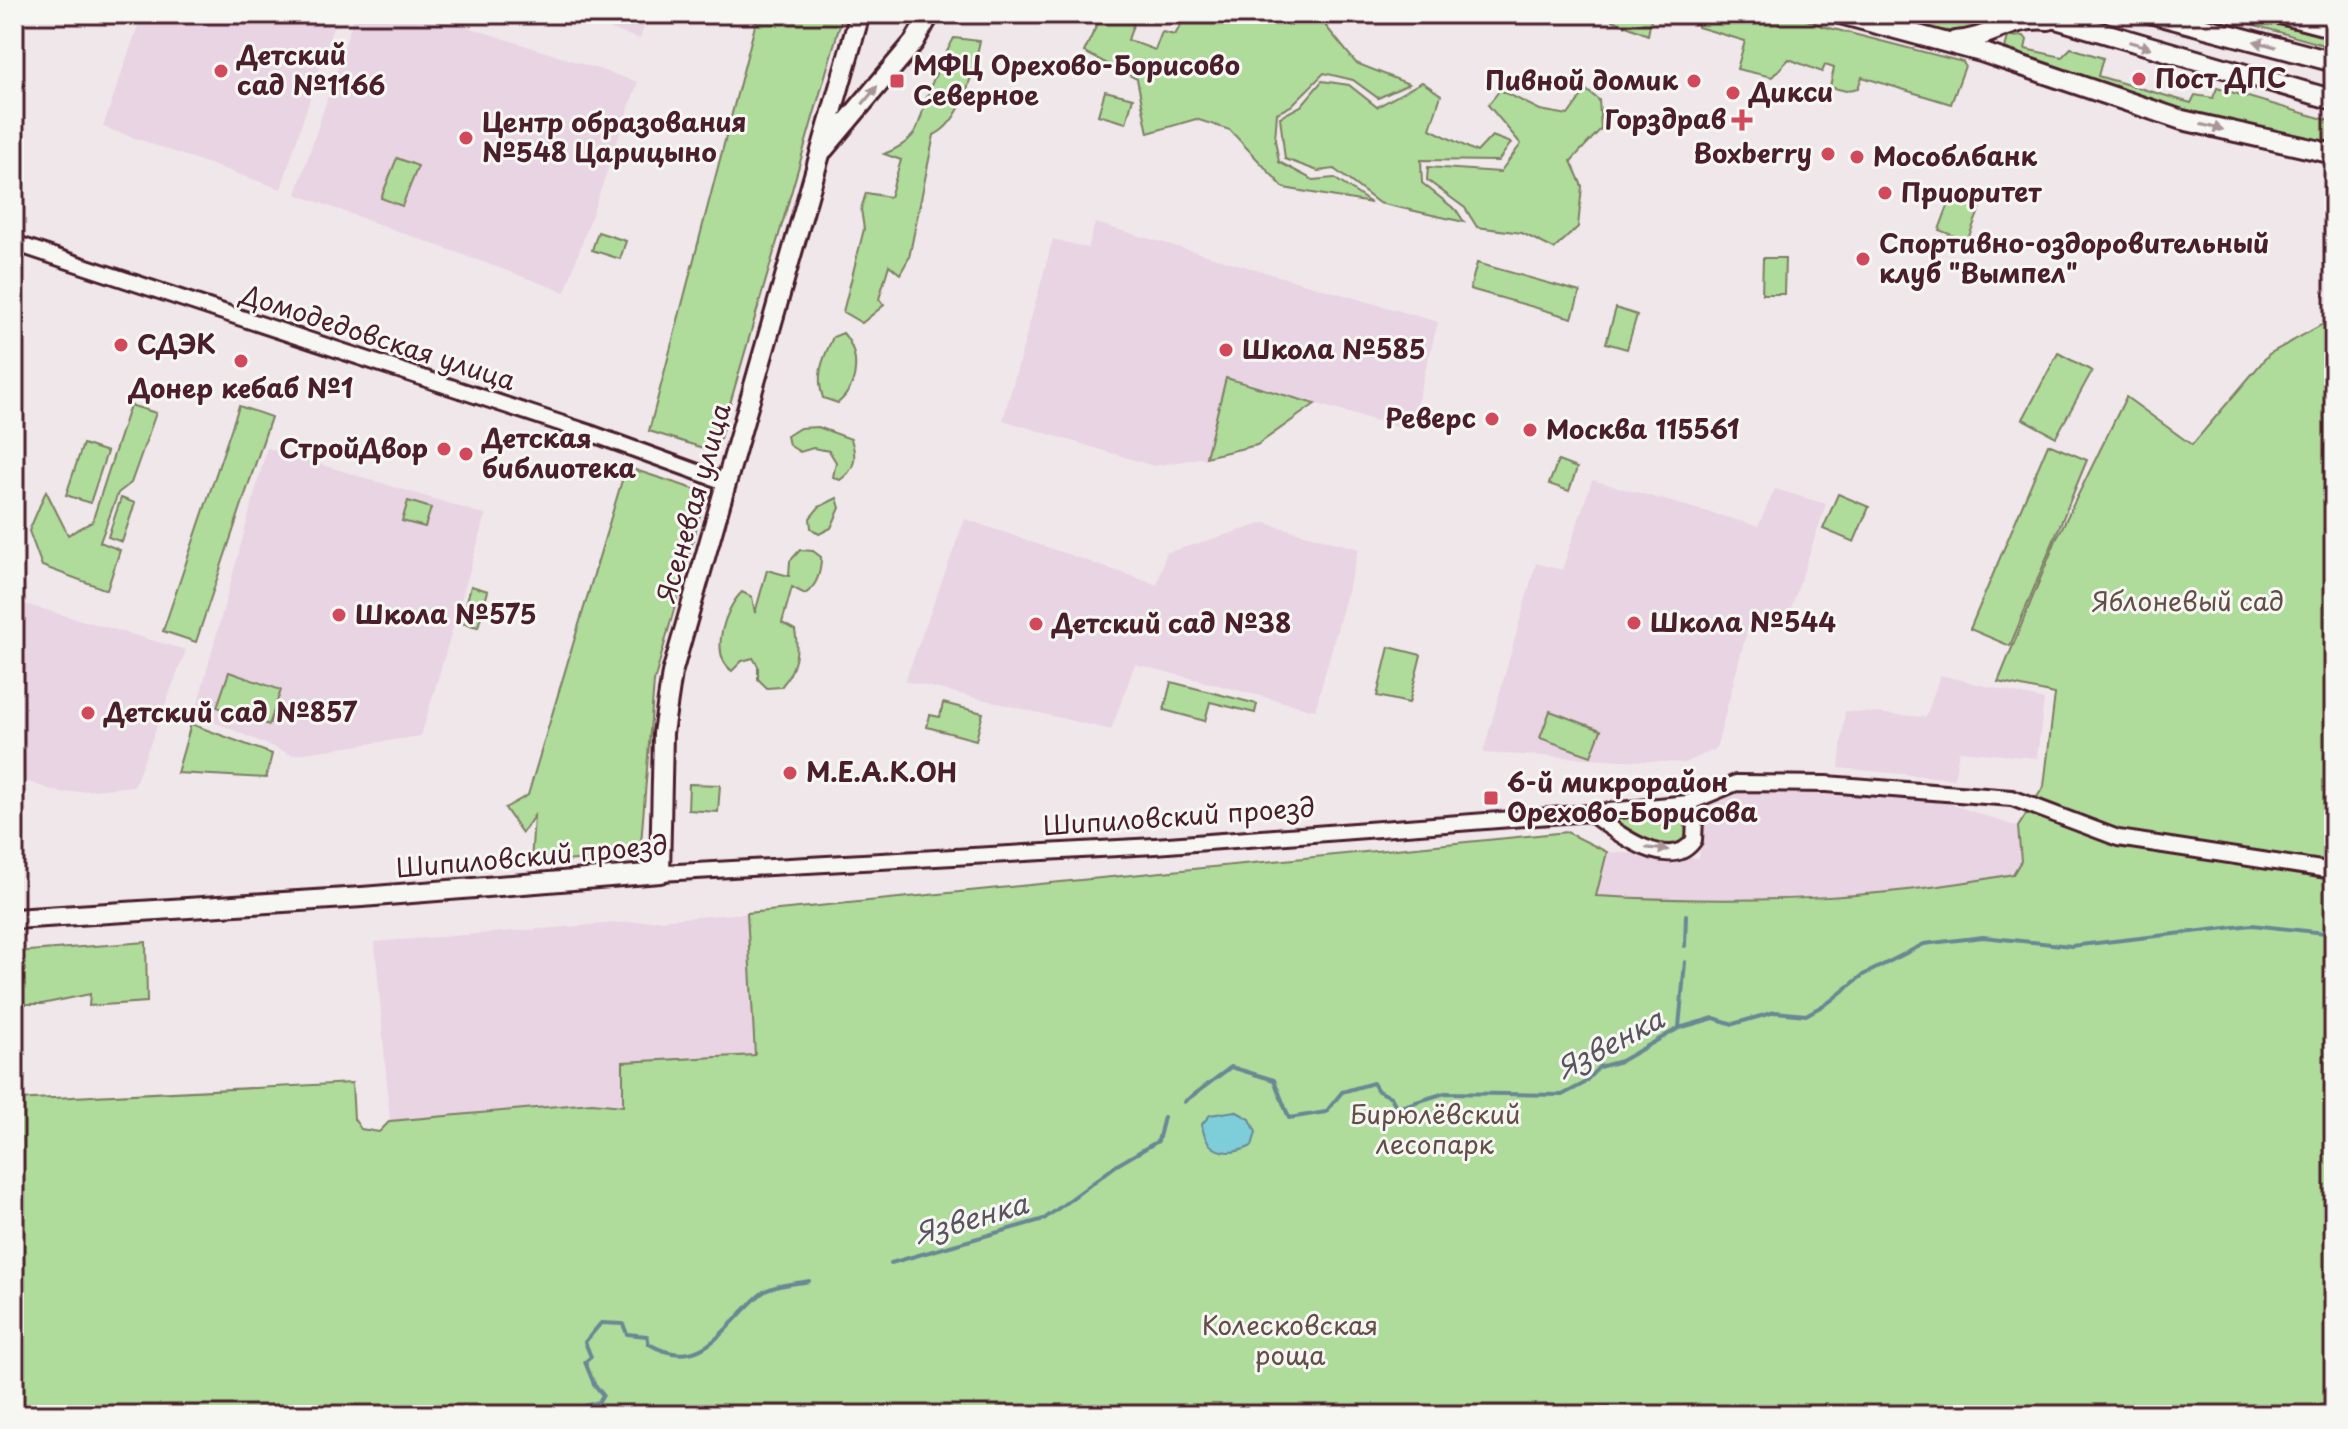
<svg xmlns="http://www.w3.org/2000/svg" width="2348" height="1429" font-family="'Playpen Sans',sans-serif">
<rect width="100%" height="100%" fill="#f0e7eb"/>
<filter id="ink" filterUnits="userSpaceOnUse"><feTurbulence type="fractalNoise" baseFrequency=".0125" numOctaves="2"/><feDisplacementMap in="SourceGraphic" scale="16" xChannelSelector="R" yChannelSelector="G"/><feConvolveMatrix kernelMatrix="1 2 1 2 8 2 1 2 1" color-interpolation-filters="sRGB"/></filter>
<g filter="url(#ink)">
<!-- built -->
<g fill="#e8d4e2">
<path d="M 142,14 L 337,14 L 281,189 L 103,127 Z"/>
<path d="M 355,14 L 428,14 L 638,82 L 565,292 L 296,194 Z"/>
<path d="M 575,14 L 648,14 L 640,39 L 574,17 Z"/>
<path d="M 1095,223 L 1438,322 L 1410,430 L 1227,379 L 1206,457 L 1154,466 L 1003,420 L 1053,239 L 1088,248 Z"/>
<path d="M 267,448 L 486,515 L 421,736 L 292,755 L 195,714 Z"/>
<path d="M 1592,480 L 1758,526 L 1775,489 L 1826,504 L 1785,627 L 1750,619 L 1716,749 L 1684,763 L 1483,753 L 1536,563 L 1562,570 Z"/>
<path d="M 965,519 L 1157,585 L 1166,553 L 1265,523 L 1359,549 L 1315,710 L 1135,664 L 1111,730 L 905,681 Z"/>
<path d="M 14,601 L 186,650 L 134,786 L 61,793 L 14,777 Z"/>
<path d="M 1940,675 L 2044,700 L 2037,758 L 1959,751 L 1954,779 L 1839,768 L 1845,711 L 1926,717 Z"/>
<path d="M 1846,788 L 1920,794 L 2018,827 L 2021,861 L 2013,874 L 1921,891 L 1709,902 L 1596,896 L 1607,852 L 1699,858 L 1706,808 L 1741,791 Z"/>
<path d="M 747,913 L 755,1055 L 623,1062 L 624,1106 L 592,1103 L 390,1121 L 375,942 Z"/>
</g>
<!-- green -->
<g fill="#afdc9b" stroke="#7c7e63" stroke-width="2">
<path d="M 758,14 L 843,14 L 716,452 L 649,431 Z"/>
<path d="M 1102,14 L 1134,22 L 1128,40 L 1155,50 L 1162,32 L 1175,35 L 1182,22 L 1177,14 L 1260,14 L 1274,23 L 1296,14 L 1316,14 L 1356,63 L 1409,84 L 1378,98 L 1353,80 L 1324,73 L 1291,106 L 1277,113 L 1275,140 L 1279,162 L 1313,180 L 1334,178 L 1371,203 L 1284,188 L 1230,130 L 1196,119 L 1148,133 L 1137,79 L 1084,52 Z"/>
<path d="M 1616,14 L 1652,14 L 1648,35 L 1612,20 Z"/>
<path d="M 1679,14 L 1792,14 L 1822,26 L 1963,62 L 1965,66 L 1951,104 L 1862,77 L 1858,88 L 1846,91 L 1830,87 L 1834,68 L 1825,65 L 1822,72 L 1789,59 L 1772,77 L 1737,69 L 1745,41 L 1698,27 L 1699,20 Z"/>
<path d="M 1879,14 L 1918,14 L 1954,23 L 1956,20 L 1988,24 C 1952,41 1915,23 1879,14 Z"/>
<path d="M 2217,14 L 2237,14 L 2334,39 L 2334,48 Z"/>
<path d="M 2024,36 L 2027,40 L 2025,49 L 2062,57 L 2071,48 L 2103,58 L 2098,76 L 2191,103 L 2195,95 L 2213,98 L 2217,88 L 2334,122 L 2334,144 L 2181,110 L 2005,48 L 2008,37 Z"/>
<path d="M 954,38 L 980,41 C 973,71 963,122 934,135 L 909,258 L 900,274 L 889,265 L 879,299 L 884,305 L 862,323 L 843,312 L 864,229 L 861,209 L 866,193 L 890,197 L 901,160 L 884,154 C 922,139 917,125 929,91 C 935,73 945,55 954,38 Z"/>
<path d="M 1322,81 L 1349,85 L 1377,107 L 1422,82 L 1441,95 L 1430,129 L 1477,152 L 1492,136 L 1511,143 L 1498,161 L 1421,160 L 1422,183 L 1457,211 L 1464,222 L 1379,203 L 1334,169 L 1318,171 L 1285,159 L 1280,117 L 1301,106 Z"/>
<path d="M 1500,90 L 1540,110 L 1568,115 L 1586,90 L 1599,100 L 1601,129 L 1571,161 L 1582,186 L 1578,227 L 1554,249 L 1522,233 L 1477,227 L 1465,208 L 1427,180 L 1428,167 L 1500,172 L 1521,144 L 1488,105 Z"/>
<path d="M 1105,91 L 1133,98 L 1126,123 L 1098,115 Z"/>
<path d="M 397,158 L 418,166 L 402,206 L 381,198 Z"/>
<path d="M 1952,195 L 1981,206 L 1967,241 L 1939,230 Z"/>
<path d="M 598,232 L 626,241 L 620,259 L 592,250 Z"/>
<path d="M 1763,258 L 1785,258 L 1784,294 L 1762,294 Z"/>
<path d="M 1477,263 L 1580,292 L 1572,318 L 1470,289 Z"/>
<path d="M 1616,308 L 1637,315 L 1627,349 L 1606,343 Z"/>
<path d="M 2334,318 L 2334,1415 L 14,1415 L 14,1100 L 352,1083 L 354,1119 L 361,1129 L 379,1132 L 390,1121 L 592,1103 L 623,1106 L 623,1062 L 755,1055 L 747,913 L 1567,832 L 1607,852 L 1596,896 C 1742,904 1870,901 2013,874 L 2021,861 L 2018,827 L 2044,786 L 2055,694 L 1998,682 L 2056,540 L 2126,397 L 2192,445 L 2269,354 Z"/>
<path d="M 843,333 C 861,354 859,385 838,403 L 823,398 C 815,374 823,359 833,337 Z"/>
<path d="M 2058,353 L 2092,371 L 2056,437 L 2023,419 Z"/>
<path d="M 1226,378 L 1315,404 L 1257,445 L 1206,457 Z"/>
<path d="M 130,405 L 156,413 L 131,483 L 118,493 L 100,542 L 120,550 L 107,590 L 42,566 L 29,531 L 46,491 L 68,535 L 92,522 Z"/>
<path d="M 239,406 L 271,417 L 196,642 L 163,631 Z"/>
<path d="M 818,427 L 851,439 C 857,457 856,469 840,480 L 833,477 L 836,462 L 829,451 L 813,448 L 800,452 L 789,445 L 787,436 L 800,428 Z"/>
<path d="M 83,444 L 107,452 L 90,503 L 66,495 Z"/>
<path d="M 2048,444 L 2087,460 L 2010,646 L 1970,629 Z"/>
<path d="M 1558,461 L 1577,468 L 1569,491 L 1549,484 Z"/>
<path d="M 626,467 L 706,493 L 654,682 L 640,856 L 531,863 L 534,816 L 522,833 L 505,808 L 528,795 Z"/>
<path d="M 1838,494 L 1869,507 L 1854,542 L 1823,529 Z"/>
<path d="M 121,498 L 135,503 L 122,542 L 108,537 Z"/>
<path d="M 837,498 L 840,508 L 831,528 L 819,534 L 811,528 L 810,518 L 819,507 Z"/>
<path d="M 408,501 L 431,508 L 425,527 L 402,521 Z"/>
<path d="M 800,550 L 813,551 L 821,557 C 821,571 817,586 805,594 L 792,587 L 782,623 L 795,630 C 799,652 796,669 781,687 L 767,688 L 758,679 L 758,666 L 753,658 L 742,661 L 732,671 C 709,654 725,608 742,592 L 752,597 L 755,613 L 767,570 L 789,576 L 790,561 Z"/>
<path d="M 471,586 L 488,591 L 478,627 L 461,623 Z"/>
<path d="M 1389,647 L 1421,655 L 1409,703 L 1377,696 Z"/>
<path d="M 229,672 L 281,690 L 269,725 L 217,707 Z"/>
<path d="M 1171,682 L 1257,704 L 1255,713 L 1210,702 L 1205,721 L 1164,710 Z"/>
<path d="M 943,703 L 983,713 L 976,740 L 927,727 L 930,715 L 940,717 Z"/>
<path d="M 1550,711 L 1601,730 L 1591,756 L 1540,738 Z"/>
<path d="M 191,724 L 272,754 L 266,778 L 177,773 Z"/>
<path d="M 689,784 L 720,785 L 718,812 L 688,810 Z"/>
<path d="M 1683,803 L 1694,840 L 1660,852 L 1590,813 Z"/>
<path d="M 146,942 L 147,1002 L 89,1006 L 90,994 L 42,1004 L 14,1004 L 16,952 Z"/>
</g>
<!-- water -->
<path fill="#7eceda" stroke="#698894" stroke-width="2" d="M 1235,1111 L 1250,1119 L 1256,1132 L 1252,1146 C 1228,1157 1205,1154 1202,1124 L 1210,1115 Z"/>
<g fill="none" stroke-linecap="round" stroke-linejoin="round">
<!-- stream -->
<g stroke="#698894" stroke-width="4">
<path d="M 1685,946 L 1686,915"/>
<path d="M 1679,1027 L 1685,962"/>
<path d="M 1184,1102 L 1231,1067 L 1274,1080 L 1289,1118 L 1326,1112 L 1342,1092 L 1373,1083 L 1378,1091 L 1391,1097 L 1397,1108 L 1445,1093 L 1562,1095 L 1583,1084 L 1599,1067 L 1621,1061 L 1679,1028 L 1714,1018 L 1733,1024 L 1775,1012 L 1806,1015 L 1829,1002 L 1863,975 L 1924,944 L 1983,937 L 2071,946 L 2252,925 L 2334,934"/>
<path d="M 891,1263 L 1044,1219 L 1117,1165 L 1158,1141 L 1164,1117"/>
<path d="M 555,1415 L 599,1402 L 603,1395 L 594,1384 L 585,1362 L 591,1357 L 585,1342 L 601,1323 L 623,1324 L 627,1334 L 647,1336 L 649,1344 C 704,1376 726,1322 761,1294 C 771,1285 795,1284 809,1281"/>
</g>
<defs>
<g id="minor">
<path d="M 2272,14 L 2334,30"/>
<path d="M 14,243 L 590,433 L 725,482"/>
<path d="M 1590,813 C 1612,829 1670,876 1694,840 L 1695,819 L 1688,803"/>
<path d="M 660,873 L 1155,846 L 1590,813 L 1688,803 L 1736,783 L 1826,784 L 2012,798 L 2118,838 L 2334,871"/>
</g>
<g id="major">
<path d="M 1840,14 L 1981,52 L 2182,120 L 2334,154"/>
<path d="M 2039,14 L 2334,100"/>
<path d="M 2153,14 L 2334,62"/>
<path d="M 1955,41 C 1991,39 2009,16 2049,20"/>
<path d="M 824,149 L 914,42 L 930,14"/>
<path d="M 14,919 L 362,897 L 660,873 L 663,733 L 672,673 L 860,14"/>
</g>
</defs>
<!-- minor casing -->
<use href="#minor" stroke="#4a1f2b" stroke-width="20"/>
<!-- major casing -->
<use href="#major" stroke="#4a1f2b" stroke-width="24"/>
<!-- minor -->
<use href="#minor" stroke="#f6f6f2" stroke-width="14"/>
<!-- major -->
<use href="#major" stroke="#f6f6f2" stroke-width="18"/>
</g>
<!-- one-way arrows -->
<defs><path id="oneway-solid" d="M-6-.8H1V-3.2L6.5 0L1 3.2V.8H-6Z" transform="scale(2)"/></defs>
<g fill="#a99598">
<use href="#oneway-solid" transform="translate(2265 44) rotate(-165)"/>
<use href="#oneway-solid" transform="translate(2140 45) rotate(17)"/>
<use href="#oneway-solid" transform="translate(870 95) rotate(-51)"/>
<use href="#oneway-solid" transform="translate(2212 127) rotate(13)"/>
<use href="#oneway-solid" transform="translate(1657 849) rotate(6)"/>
</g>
</g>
<!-- markers -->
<g fill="#d1495b" stroke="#f6f6f2" stroke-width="3">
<circle cx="221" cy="71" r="8"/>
<circle cx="2139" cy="79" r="8"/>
<rect x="889" y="73" width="16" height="16" rx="4"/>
<circle cx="1694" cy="81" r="8"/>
<circle cx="1733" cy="93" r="8"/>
<path d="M1738 108h8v8h8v8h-8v8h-8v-8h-8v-8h8z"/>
<circle cx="466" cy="138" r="8"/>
<circle cx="1828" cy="154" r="8"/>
<circle cx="1857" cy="157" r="8"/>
<circle cx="1885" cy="193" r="8"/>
<circle cx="1863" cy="259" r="8"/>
<circle cx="121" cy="345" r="8"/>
<circle cx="1226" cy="350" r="8"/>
<circle cx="241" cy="361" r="8"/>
<circle cx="1492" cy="419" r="8"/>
<circle cx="1530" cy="430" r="8"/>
<circle cx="444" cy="449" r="8"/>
<circle cx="466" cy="454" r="8"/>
<circle cx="339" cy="615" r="8"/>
<circle cx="1634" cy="623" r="8"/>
<circle cx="1036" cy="624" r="8"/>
<circle cx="88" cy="713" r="8"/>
<circle cx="790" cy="773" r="8"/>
<rect x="1483" y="790" width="16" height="16" rx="4"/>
</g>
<g text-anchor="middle" stroke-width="6" stroke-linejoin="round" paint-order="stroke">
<!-- poi labels -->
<g font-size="26" font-weight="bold" fill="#4a1f2b" stroke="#f6f6f2" text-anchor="start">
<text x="237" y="65">Детский<tspan x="237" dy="30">сад №1166</tspan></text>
<text x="913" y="75">МФЦ Орехово-Борисово<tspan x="913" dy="30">Северное</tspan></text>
<text x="2155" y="88">Пост ДПС</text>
<text x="1678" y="90" text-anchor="end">Пивной домик</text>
<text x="1749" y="102">Дикси</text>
<text x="1726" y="129" text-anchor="end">Горздрав</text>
<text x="482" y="132">Центр образования<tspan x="482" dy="30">№548 Царицыно</tspan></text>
<text x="1812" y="163" text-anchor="end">Boxberry</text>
<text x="1873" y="166">Мособлбанк</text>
<text x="1901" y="202">Приоритет</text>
<text x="1879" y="253">Спортивно-оздоровительный<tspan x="1879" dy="30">клуб "Вымпел"</tspan></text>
<text x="137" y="354">СДЭК</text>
<text x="1242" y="359">Школа №585</text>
<text x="241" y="398" text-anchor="middle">Донер кебаб №1</text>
<text x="1476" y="428" text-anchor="end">Реверс</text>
<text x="1546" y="439">Москва 115561</text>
<text x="482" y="448">Детская<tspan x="482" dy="30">библиотека</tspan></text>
<text x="428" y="458" text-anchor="end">СтройДвор</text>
<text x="355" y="624">Школа №575</text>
<text x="1650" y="632">Школа №544</text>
<text x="1052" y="633">Детский сад №38</text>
<text x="104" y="722">Детский сад №857</text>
<text x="806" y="782">М.Е.А.К.ОН</text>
<text x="1507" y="792">6-й микрорайон<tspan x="1507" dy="30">Орехово-Борисова</tspan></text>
</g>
<!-- street labels -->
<g font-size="26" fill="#4a1f2b" stroke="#f6f6f2">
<text transform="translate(378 338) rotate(18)" y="9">Домодедовская улица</text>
<text transform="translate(694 503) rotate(-74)" y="9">Ясеневая улица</text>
<text transform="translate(1179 817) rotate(-4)" y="9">Шипиловский проезд</text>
<text transform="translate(532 857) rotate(-5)" y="9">Шипиловский проезд</text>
</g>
<!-- park labels -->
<g font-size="26" fill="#634e47" stroke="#f6f6f2">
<text x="2188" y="611">Яблоневый сад</text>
<text x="1435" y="1124">Бирюлёвский<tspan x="1435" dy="30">лесопарк</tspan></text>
<text x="1290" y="1335">Колесковская<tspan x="1290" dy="30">роща</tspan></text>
</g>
<!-- water labels -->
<g font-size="28" font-style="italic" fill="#5a5460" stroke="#f6f6f2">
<text transform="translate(1610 1044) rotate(-28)" y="10">Язвенка</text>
<text transform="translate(971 1219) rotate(-16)" y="10">Язвенка</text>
</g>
</g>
<!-- margin -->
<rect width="2348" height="1429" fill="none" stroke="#f6f6f2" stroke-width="48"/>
<rect x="24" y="24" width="2300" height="1381" fill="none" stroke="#4a1f2b" stroke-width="3" filter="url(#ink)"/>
</svg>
